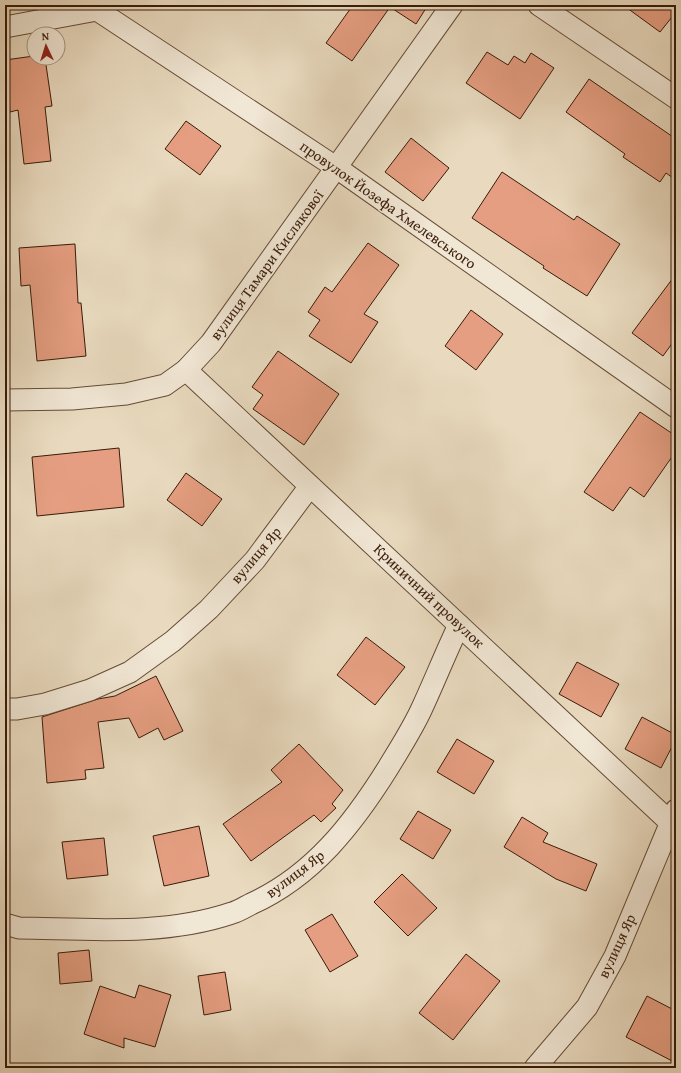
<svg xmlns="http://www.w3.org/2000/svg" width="681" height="1073" font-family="'Gentium Book Plus',serif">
<rect width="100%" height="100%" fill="#e9dabf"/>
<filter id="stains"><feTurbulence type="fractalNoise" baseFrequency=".005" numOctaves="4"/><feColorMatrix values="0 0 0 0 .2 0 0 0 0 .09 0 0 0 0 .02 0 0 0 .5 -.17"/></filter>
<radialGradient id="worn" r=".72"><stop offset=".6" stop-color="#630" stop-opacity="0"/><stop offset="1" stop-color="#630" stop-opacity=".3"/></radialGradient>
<!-- building -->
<g fill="#e59e81" stroke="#391b08">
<path d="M 353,5 L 428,5 L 416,24 L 390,7 L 352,61 L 326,43 Z"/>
<path d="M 623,5 L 676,5 L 676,12 L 660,32 Z"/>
<path d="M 487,52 L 508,65 L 514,56 L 525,63 L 531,53 L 554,68 L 520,119 L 466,83 Z"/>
<path d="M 34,56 L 34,58 L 45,58 L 52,106 L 45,107 L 51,161 L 24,164 L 18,110 L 10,112 L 5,76 L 5,60 Z"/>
<path d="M 589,79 L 676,139 L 676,180 L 666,173 L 660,182 L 623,157 L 625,154 L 566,112 Z"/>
<path d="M 186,121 L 221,146 L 200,175 L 165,149 Z"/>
<path d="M 411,138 L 449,168 L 423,201 L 385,172 Z"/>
<path d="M 502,172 L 574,220 L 577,216 L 620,244 L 587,296 L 543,268 L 544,266 L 472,218 Z"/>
<path d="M 368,243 L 399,265 L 364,314 L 378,322 L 351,363 L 309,336 L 320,320 L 308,312 L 325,287 L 332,292 Z"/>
<path d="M 75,244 L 78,303 L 81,303 L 86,356 L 37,361 L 30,285 L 21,286 L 19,248 Z"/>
<path d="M 676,274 L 676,338 L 663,356 L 632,333 Z"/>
<path d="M 471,310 L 503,334 L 476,370 L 445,346 Z"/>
<path d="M 278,351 L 339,394 L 304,445 L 253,409 L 263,395 L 252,387 Z"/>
<path d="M 640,412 L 676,436 L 676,451 L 644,497 L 630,487 L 613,511 L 584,492 Z"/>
<path d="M 119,448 L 124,507 L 37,516 L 32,457 Z"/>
<path d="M 186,473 L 222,499 L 202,526 L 167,500 Z"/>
<path d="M 366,637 L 405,667 L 375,705 L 337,675 Z"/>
<path d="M 577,662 L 619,684 L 601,717 L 559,694 Z"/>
<path d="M 156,676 L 183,731 L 164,740 L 158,728 L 139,738 L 129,718 L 98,722 L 104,768 L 85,770 L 86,779 L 47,783 L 42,717 L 98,699 L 115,696 Z"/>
<path d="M 642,717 L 676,735 L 676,739 L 661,768 L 625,749 Z"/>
<path d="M 457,739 L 494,761 L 474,794 L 437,772 Z"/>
<path d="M 299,744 L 343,790 L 332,804 L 336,808 L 321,822 L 314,815 L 251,861 L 223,824 L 282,782 L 271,770 Z"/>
<path d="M 418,811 L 451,830 L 433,859 L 400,839 Z"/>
<path d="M 522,817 L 548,833 L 543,842 L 597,864 L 586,891 L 556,879 L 504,847 Z"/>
<path d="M 199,826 L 209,876 L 164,886 L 153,836 Z"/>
<path d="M 104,838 L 108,875 L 67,879 L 62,842 Z"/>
<path d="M 402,874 L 437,908 L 408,936 L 374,902 Z"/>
<path d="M 332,914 L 358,956 L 330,972 L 305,930 Z"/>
<path d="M 89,950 L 92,981 L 60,984 L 58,953 Z"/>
<path d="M 466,954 L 500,981 L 453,1040 L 419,1013 Z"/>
<path d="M 225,972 L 231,1010 L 204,1015 L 198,976 Z"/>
<path d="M 139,985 L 171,995 L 155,1047 L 124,1038 L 124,1048 L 84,1034 L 100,986 L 135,998 Z"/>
<path d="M 647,996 L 676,1011 L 676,1063 L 626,1037 Z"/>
</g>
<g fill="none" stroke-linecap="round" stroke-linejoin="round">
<defs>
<g id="minor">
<path d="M 539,5 L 676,98"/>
<path d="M 97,10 L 337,168 L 676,407"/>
<path d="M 5,27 L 97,10 L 99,5"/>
<path d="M 186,370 L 671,823"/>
<path d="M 5,400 L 72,399 L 126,394 L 165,385 L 186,370 L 211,343 L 452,5"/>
<path d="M 5,709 L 17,709 L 45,704 L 90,690 L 130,672 L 173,641 L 209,609 L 255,560 L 310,486"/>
<path d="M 5,924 L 19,928 C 90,929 164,936 232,913 C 239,911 245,907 251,904 C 313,876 353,824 388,768 C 400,748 413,728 422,708 C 435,680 446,652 459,625"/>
<path d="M 535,1068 L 587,1007 L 615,956 L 676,810"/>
</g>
</defs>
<!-- minor casing -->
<use href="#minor" stroke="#654b36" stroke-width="23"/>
<!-- minor -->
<use href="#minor" stroke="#f1e7d5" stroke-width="21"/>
</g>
<g text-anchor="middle" stroke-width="3" stroke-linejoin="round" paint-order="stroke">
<!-- street labels -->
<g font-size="15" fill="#391b08" stroke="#f1e7d5">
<text transform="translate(388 205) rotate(35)" y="5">провулок Йозефа Хмелевського</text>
<text transform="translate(267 265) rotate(-54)" y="5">вулиця Тамари Кислякової</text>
<text transform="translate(256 555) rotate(-50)" y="5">вулиця Яр</text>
<text transform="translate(429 596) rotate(43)" y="5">Криничний провулок</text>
<text transform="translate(295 874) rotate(-37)" y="5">вулиця Яр</text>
<text transform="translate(617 946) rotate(-65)" y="5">вулиця Яр</text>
</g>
</g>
<!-- margin -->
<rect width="681" height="1073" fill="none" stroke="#e9dabf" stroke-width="20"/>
<rect x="6" y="6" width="669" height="1061" fill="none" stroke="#391b08" stroke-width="2"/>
<rect x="10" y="10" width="661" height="1053" fill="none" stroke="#391b08"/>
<!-- north arrow -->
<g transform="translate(46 46) rotate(356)"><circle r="19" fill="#f1e7d5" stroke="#a79583"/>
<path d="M0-3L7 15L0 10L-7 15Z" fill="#8f2418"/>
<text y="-6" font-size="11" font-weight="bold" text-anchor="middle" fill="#391b08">N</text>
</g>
<rect width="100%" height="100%" filter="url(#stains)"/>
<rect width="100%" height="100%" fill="url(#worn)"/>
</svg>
